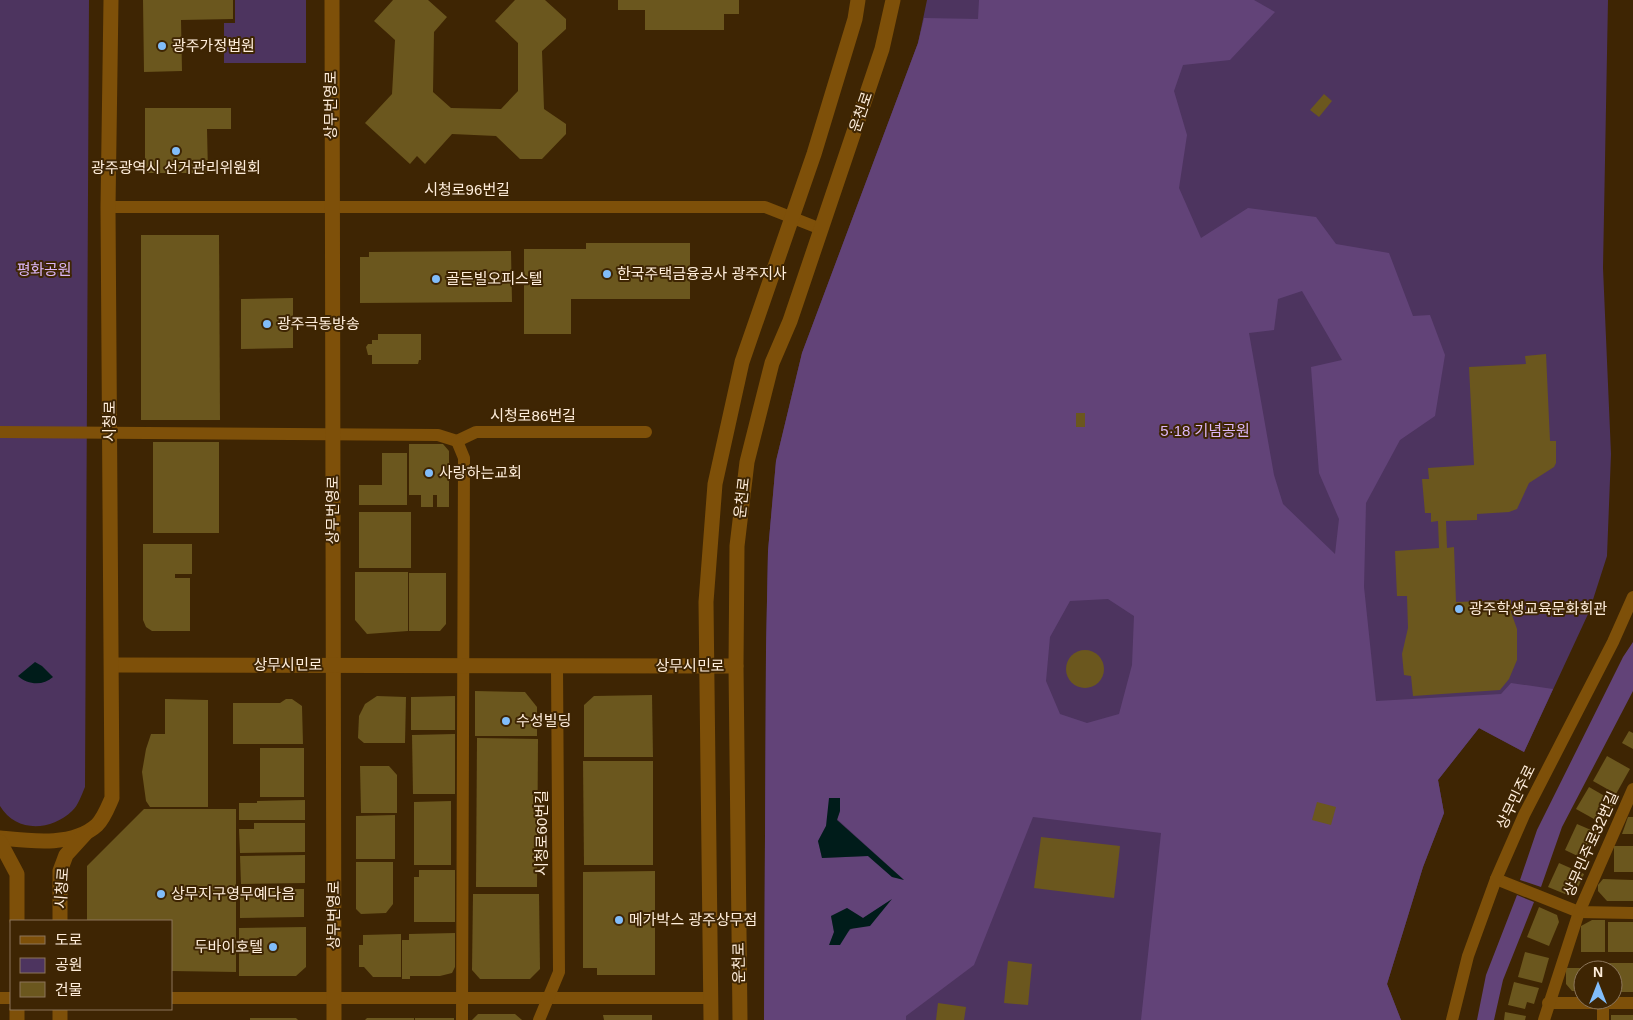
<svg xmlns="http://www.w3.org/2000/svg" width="1633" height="1020" font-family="Arial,'Noto Sans KR',sans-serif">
<rect width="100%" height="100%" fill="#3e2503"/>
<!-- green -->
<g fill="#4d345f">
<path d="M 0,0 L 89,0 L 85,787 C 82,794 78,806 72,811 C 51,831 16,833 0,806 Z"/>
<path d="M 235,0 L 306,0 L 306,63 L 224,63 L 224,23 L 235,23 Z"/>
<path d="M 927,0 L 1608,0 L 1603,268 L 1611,454 L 1607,556 L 1589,612 L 1524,752 L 1479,728 L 1438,780 L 1444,813 L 1423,867 L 1387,984 L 1401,1020 L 764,1020 L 766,650 L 768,551 L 776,461 L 802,353 L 918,43 Z"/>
</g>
<!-- forest -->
<g fill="#624378" fill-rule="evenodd">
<path d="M 979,0 L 1254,0 L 1275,12 L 1230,60 L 1183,65 L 1174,91 L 1187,135 L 1179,188 L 1201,238 L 1248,208 L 1316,217 L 1336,244 L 1389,253 L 1413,316 L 1430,315 L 1445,355 L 1435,416 L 1400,440 L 1366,503 L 1364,587 L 1376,701 L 1501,694 L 1511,683 L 1553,689 L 1524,752 L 1479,728 L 1438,780 L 1444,813 L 1423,867 L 1387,984 L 1401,1020 L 1141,1020 L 1161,833 L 1033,817 L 974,965 L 906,1016 L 906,1020 L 764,1020 L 766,650 L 768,551 L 776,461 L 802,353 L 918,43 L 924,18 L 978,19 ZM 1302,291 L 1342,360 L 1311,367 L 1319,473 L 1339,519 L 1335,554 L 1283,504 L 1274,475 L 1249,333 L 1274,330 L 1278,299 ZM 1108,599 L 1134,616 L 1132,665 L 1119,714 L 1087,723 L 1060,714 L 1046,681 L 1050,637 L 1070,601 ZM 840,811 L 837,819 L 903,879 L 892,877 L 868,856 L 822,858 L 818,841 L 826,826 ZM 891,900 L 830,945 L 834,932 L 831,916 L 847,908 L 863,918 Z"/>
<path d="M 1633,642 L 1633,691 L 1562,827 L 1541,887 L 1520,880 L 1537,830 L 1623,657 Z"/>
<path d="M 1517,895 L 1534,902 L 1503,980 L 1494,1020 L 1477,1020 L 1486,975 Z"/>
</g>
<!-- water -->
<g fill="#001c1a">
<path d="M 35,662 L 42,666 L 53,677 C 43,686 28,685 18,676 Z"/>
<path d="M 829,798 L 840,798 L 840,811 L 837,820 L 904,880 L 892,877 L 868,856 L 822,858 L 818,841 L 826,826 Z"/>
<path d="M 892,899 L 870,926 L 850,929 L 840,945 L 829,945 L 834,932 L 831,916 L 847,908 L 863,918 Z"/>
</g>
<!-- building -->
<g fill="#6b571e">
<path d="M 143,0 L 233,0 L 233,19 L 181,20 L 182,71 L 144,72 Z"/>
<path d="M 393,0 L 428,0 L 447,17 L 434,32 L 433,92 L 451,108 L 501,109 L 518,91 L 518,43 L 495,21 L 515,0 L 545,0 L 566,19 L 566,29 L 542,51 L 544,109 L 566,124 L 566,134 L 542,159 L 520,159 L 496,136 L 452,134 L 425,164 L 417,156 L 410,164 L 365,123 L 392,94 L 395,40 L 374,21 Z"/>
<path d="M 618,0 L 739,0 L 739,14 L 724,14 L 724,30 L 645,30 L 645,10 L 618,10 Z"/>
<path d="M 1324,94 L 1332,101 L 1319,117 L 1310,110 Z"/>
<path d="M 145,108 L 231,108 L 231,129 L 207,129 L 208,173 L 145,173 Z"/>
<path d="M 141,235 L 219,235 L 220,420 L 141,420 Z"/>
<path d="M 586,243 L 690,243 L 690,299 L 571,299 L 571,334 L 524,334 L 524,249 L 586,249 Z"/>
<path d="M 511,251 L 512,302 L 360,303 L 360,257 L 369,257 L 369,252 Z"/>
<path d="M 293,298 L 293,348 L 241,349 L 241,299 Z"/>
<path d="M 378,334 L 421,334 L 421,360 L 419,360 L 418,364 L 372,364 L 372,355 L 368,355 L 366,347 L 368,344 L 372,344 L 372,340 L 378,340 Z"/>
<path d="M 1546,354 L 1550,441 L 1556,441 L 1556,463 L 1554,467 L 1529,483 L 1517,509 L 1509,512 L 1477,514 L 1477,520 L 1446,521 L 1447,548 L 1454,547 L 1456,602 L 1511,600 L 1511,612 L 1517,629 L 1517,660 L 1509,679 L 1500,690 L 1413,696 L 1411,676 L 1404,675 L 1402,654 L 1408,628 L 1407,596 L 1397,596 L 1395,551 L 1439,548 L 1438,521 L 1431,522 L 1431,513 L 1425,513 L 1422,479 L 1429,479 L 1428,468 L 1474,465 L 1469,367 L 1526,364 L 1525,356 Z"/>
<rect x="1076" y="413" width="9" height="14"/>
<rect x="153" y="442" width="66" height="91"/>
<path d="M 409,444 L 443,444 L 449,451 L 449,507 L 437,507 L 437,495 L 433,495 L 433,507 L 421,507 L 421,495 L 409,495 Z"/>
<path d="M 382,453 L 407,453 L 407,505 L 359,505 L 359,485 L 382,485 Z"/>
<rect x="359" y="512" width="52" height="56"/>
<path d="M 143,544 L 192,544 L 192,574 L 175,574 L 175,578 L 190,578 L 190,631 L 152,631 L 146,627 L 143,620 Z"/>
<path d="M 355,572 L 408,572 L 408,631 L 367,634 L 355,620 Z"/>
<path d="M 409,573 L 446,573 L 446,624 L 440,631 L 409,631 Z"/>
<circle cx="1085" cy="669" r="19"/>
<path d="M 475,691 L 525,692 L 537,707 L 537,736 L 475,736 Z"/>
<path d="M 652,695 L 653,757 L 584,757 L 584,705 L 594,696 Z"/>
<path d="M 377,696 L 406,697 L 405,743 L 364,743 L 358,738 L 359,716 L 365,704 Z"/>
<path d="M 455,696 L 455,730 L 411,730 L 411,697 Z"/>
<path d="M 165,699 L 208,700 L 208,807 L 150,807 L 146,801 L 142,772 L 146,749 L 151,734 L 165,734 Z"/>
<path d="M 286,699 L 292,699 L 302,706 L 303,744 L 233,744 L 233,703 L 280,703 Z"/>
<path d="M 1629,731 L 1633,733 L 1633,749 L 1622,743 Z"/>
<path d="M 455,734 L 455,794 L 413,794 L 412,735 Z"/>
<path d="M 477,738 L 538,739 L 537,887 L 476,887 Z"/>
<rect x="260" y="748" width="44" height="49"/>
<path d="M 1607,756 L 1630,769 L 1616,794 L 1593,781 Z"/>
<path d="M 583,761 L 653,761 L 653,865 L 584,865 Z"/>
<path d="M 360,766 L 389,766 L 397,775 L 397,813 L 361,813 Z"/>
<path d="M 1589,787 L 1615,802 L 1603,824 L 1576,809 Z"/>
<path d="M 305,800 L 305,820 L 239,820 L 239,803 L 257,803 L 257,801 Z"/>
<path d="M 451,801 L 451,865 L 414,865 L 414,802 Z"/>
<path d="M 1317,802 L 1336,807 L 1331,825 L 1312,820 Z"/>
<path d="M 144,809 L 236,809 L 236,972 L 171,971 L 171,921 L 87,921 L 87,866 Z"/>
<path d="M 395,815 L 395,859 L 356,859 L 356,816 Z"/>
<path d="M 1628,817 L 1633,817 L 1633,834 L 1622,834 Z"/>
<path d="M 254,823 L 305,823 L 305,852 L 240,853 L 239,829 L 254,829 Z"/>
<path d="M 1577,824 L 1598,833 L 1586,860 L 1565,850 Z"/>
<path d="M 1041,837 L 1120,846 L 1114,898 L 1034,888 Z"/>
<rect x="1614" y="846" width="19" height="26"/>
<path d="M 305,855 L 305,883 L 241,884 L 240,856 Z"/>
<path d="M 356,862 L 393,862 L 393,904 L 386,913 L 361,914 L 356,909 Z"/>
<path d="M 1559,863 L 1584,874 L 1576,892 L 1565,894 L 1548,887 Z"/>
<path d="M 419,870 L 455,870 L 455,922 L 414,922 L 414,877 L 419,877 Z"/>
<path d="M 655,871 L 655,975 L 597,975 L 597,968 L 583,968 L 583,872 Z"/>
<path d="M 1603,879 L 1633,880 L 1633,901 L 1607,901 L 1598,891 L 1598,885 Z"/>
<path d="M 240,889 L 304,889 L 304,917 L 240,918 Z"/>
<path d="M 473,894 L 539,894 L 540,969 L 530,979 L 480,979 L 472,970 Z"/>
<path d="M 1539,907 L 1557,915 L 1559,922 L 1549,946 L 1527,937 Z"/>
<path d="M 1592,920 L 1605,920 L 1605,952 L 1581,952 L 1581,926 Z"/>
<rect x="1608" y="922" width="25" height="30"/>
<path d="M 306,927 L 306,967 L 296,976 L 239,976 L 239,928 Z"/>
<path d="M 455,933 L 455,967 L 452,973 L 440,976 L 410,976 L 410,979 L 402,979 L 402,940 L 409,940 L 409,934 Z"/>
<path d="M 401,934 L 401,977 L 373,977 L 364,967 L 359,967 L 359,945 L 363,945 L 363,935 Z"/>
<path d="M 1525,952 L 1549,958 L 1542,983 L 1518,977 Z"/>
<path d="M 1008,961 L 1032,964 L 1028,1005 L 1004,1003 Z"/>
<path d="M 1606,963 L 1633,963 L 1633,992 L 1613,992 L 1613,970 L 1606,970 Z"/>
<path d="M 1566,968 L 1603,968 L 1603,970 L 1583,970 L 1583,991 L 1572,991 L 1566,984 Z"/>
<path d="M 1514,982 L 1539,988 L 1534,1004 L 1527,1002 L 1525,1009 L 1508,1005 Z"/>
<path d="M 938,1003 L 966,1007 L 964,1020 L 936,1020 Z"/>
<path d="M 1505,1012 L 1526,1016 L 1525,1020 L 1504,1020 Z"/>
<path d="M 478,1014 L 515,1014 L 522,1020 L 472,1020 Z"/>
<path d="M 603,1015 L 652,1015 L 652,1020 L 604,1020 Z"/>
<rect x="1611" y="1015" width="22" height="5"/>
<path d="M 250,1018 L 296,1018 L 298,1020 L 250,1020 Z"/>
<path d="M 367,1018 L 414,1018 L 414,1020 L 365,1020 Z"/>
<rect x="415" y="1018" width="39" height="2"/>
</g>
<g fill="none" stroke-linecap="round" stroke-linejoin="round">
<!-- street -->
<g stroke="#7e5009" stroke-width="12">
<path d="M 108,207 L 765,207 L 821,229"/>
<path d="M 0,432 L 438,435 L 457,441 L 476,432 L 646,432"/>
<path d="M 457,441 L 464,458 L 462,1020"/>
<path d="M 1496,879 L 1579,912 L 1633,913"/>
<path d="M 0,998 L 11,998"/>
<path d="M 171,998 L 711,998"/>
<path d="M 1548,1003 L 1633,1003"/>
<path d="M 1603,1003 L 1603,1020"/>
<path d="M 539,1020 L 559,972 L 557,666"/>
<path d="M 1452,1020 L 1468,956 L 1496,879 L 1524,815 L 1613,642 L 1633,597"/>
<path d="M 1544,1020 L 1579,912 L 1633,789"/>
</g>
<!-- secondary -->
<g stroke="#7e5009" stroke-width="15">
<path d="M 332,0 L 334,1020"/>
<path d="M 112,665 L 736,666"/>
<path d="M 0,838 C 30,841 73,847 97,825 C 104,818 108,807 112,798 L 108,207 L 111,0"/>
<path d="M 0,842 L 17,874 L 17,921"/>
<path d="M 60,921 L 60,871 L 66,855 L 86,833"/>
<path d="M 17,1009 L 17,1020"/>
<path d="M 60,1009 L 60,1020"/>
<path d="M 711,1020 L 706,602 L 715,484 L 742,362 L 814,154 L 855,19 L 858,0"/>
<path d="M 740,1020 L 736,666 L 737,546 L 747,462 L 772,363 L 790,321 L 882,49 L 893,0"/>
</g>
</g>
<!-- markers -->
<g fill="#81bdfa" stroke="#3e2503" stroke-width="2">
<circle cx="162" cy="46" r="5"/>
<circle cx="176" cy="151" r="5"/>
<circle cx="607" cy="274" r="5"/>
<circle cx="436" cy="279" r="5"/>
<circle cx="267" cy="324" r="5"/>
<circle cx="429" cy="473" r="5"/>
<circle cx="1459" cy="609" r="5"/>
<circle cx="506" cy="721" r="5"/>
<circle cx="161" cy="894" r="5"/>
<circle cx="619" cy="920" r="5"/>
<circle cx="273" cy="947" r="5"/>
</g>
<g text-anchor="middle" stroke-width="4" stroke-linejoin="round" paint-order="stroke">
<!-- poi labels -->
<g font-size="15" fill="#ffeedc" stroke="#3e2503" text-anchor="start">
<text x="172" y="51">광주가정법원</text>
<text x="176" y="173" text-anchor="middle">광주광역시 선거관리위원회</text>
<text x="617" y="279">한국주택금융공사 광주지사</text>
<text x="446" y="284">골든빌오피스텔</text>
<text x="277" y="329">광주극동방송</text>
<text x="439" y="478">사랑하는교회</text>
<text x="1469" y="614">광주학생교육문화회관</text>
<text x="516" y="726">수성빌딩</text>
<text x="171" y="899">상무지구영무예다음</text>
<text x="629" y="925">메가박스 광주상무점</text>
<text x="263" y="952" text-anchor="end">두바이호텔</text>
</g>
<!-- street labels -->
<g font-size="15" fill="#ffeedc" stroke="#3e2503">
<text transform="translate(331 105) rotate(-90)" y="5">상무번영로</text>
<text transform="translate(861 112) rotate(-71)" y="5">운천로</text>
<text x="467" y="195">시청로96번길</text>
<text x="533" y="421">시청로86번길</text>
<text transform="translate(110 421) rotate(-90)" y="5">시청로</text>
<text transform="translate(742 498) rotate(-84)" y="5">운천로</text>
<text transform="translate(333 510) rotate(-90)" y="5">상무번영로</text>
<text x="288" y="670">상무시민로</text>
<text x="690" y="671">상무시민로</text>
<text transform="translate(1516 797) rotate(-64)" y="5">상무민주로</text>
<text transform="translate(542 833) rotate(-90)" y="5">시청로60번길</text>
<text transform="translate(1591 844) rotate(-66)" y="5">상무민주로32번길</text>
<text transform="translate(62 888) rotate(-86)" y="5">시청로</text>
<text transform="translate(334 915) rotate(-90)" y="5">상무번영로</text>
<text transform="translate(739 963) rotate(-91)" y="5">운천로</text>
</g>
<!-- park labels -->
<g font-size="15" fill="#dcb7f7" stroke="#3e2503">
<text x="44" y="275">평화공원</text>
<text x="1205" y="436">5·18 기념공원</text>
</g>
</g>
<!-- legend -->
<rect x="10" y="920" width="162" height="90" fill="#3e2503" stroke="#8b755a"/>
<rect x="20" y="936" width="25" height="8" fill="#7e5009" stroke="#8b755a"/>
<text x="55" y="945" font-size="15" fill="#ffeedc">도로</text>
<rect x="20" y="958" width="25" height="15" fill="#4d345f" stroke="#8b755a"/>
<text x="55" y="970" font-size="15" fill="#ffeedc">공원</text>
<rect x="20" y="982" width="25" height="15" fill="#6b571e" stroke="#8b755a"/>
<text x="55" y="995" font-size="15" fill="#ffeedc">건물</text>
<!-- north arrow -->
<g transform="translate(1598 985)"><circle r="24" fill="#3e2503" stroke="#8b755a"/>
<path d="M0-4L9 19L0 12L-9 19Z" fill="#81bdfa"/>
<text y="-8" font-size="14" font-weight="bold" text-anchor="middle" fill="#ffeedc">N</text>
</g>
</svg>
